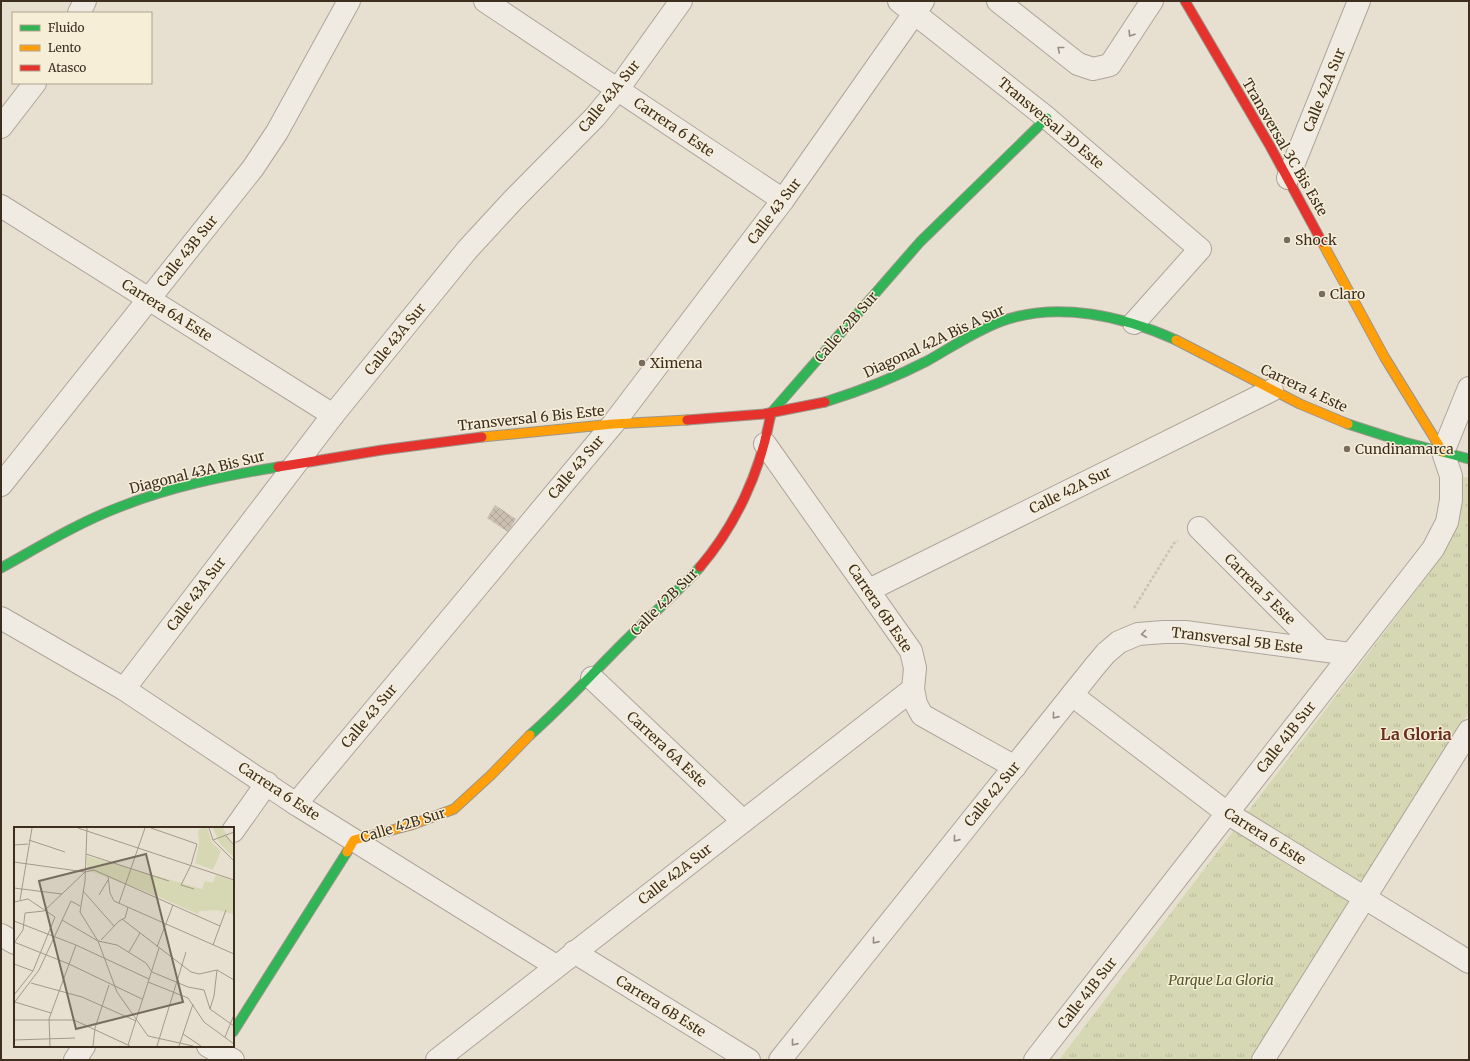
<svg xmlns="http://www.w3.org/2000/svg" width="1470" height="1061" font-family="Merriweather,serif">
<defs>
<pattern id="park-tufts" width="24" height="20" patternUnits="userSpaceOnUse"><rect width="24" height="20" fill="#d6d7b3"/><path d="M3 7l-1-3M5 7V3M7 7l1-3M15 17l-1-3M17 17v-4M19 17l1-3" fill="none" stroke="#b9b99a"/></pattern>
<pattern id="building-cross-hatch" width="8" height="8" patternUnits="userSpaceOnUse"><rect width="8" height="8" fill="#cbbfb2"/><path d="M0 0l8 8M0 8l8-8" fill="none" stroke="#afa499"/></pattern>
</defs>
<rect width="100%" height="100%" fill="#e7e0d1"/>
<!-- park -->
<path fill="url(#park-tufts)" d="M 1460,476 L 1469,478 L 1469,712 L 1266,1060 L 1059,1060 L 1428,575 L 1456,524 Z"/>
<!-- building -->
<path fill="url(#building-cross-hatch)" d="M 495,505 L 516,519 L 508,532 L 487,518 Z"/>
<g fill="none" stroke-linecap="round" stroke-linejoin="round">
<defs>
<g id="street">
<path d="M 485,1 L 783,200"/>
<path d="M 899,1 L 1047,118 L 1200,249 L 1134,323"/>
<path d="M 998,1 L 1078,64 L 1093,69 L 1110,65 L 1152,1"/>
<path d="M 79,13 L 85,1"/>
<path d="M 1,127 L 35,83"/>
<path d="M 1288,178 L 1359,1"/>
<path d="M 1,206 L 333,415"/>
<path d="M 765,444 L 911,651 L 915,668 L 913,689 L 916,704 L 922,715 L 1015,767"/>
<path d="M 1,485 L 253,168 L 277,132 L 349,1"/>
<path d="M 1199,528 L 1321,650"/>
<path d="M 869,590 L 1272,390"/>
<path d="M 1,618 L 124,689 L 296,804 L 556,966"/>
<path d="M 592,678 L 743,821"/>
<path d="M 124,689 L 333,415 L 467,250 L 514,199 L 595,117 L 618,89 L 681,1"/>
<path d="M 1072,695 L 1227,813 L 1469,962"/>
<path d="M 296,804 L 613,424 L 783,200 L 923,1"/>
<path d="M 233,831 L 267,783"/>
<path d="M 1,935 L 15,943"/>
<path d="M 574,952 L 749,1060"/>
<path d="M 208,1046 L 233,1060"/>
<path d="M 75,1060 L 84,1046"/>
<path d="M 437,1060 L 913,689"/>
<path d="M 780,1060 L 1095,666 L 1106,653 L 1119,642 L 1138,634 L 1164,632 L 1185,632 L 1350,654"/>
<path d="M 1035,1060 L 1433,549 L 1447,522 L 1451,500 L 1451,476 L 1443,452 L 1469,388"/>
<path d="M 1263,1060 L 1469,731"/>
</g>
<g id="fast">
<path d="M 825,402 C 860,391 894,378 927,361 C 952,347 975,331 1002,321 C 1058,301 1123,316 1176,340"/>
<path d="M 770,418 L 771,413 L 920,242 L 1047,118"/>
<path d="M 1348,424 L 1404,442 L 1469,459"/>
<path d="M 1,568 C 39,547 76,524 117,508 C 169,487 223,476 278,467"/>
<path d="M 530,735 C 563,706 592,674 623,643 C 649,617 676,594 700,567"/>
<path d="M 233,1032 L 347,852"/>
</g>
<g id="slow">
<path d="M 1322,242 L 1385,358 L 1443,452"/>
<path d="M 1176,340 L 1300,404 L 1348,424"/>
<path d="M 482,437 L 613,424 L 687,420"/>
<path d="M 347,852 L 354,840 L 411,825 L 454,809 L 491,775 L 530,735"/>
</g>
<g id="jam">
<path d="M 1185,1 L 1270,146 L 1322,242"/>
<path d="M 687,420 L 764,414 L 825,402"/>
<path d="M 278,467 L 382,450 L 482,437"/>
<path d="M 700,567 C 736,525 760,472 770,418"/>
</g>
</defs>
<!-- street casing -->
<use href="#street" stroke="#ada599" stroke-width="24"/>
<!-- fast casing -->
<use href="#fast" stroke="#9c958a" stroke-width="11"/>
<!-- slow casing -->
<use href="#slow" stroke="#9c958a" stroke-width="11"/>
<!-- jam casing -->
<use href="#jam" stroke="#9c958a" stroke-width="11"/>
<!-- path -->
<path stroke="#c8c2b9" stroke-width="2.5" stroke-dasharray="3 2" stroke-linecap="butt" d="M 1134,608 L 1174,543 L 1178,541"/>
<!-- street -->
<use href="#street" stroke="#efebe3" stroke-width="22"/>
<!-- fast -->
<use href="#fast" stroke="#30b455" stroke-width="9"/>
<!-- slow -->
<use href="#slow" stroke="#ff9f0a" stroke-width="9"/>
<!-- jam -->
<use href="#jam" stroke="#e5322d" stroke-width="9"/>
</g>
<!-- one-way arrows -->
<defs><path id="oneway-chevron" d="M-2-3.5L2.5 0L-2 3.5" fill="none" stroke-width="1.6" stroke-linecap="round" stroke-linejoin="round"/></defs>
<g stroke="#968c82">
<use href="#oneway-chevron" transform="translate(1131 34) rotate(123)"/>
<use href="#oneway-chevron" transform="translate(1060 49) rotate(-141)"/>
<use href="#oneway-chevron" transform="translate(1144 634) rotate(173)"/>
<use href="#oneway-chevron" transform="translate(1055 716) rotate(129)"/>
<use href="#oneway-chevron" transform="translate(956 839) rotate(129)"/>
<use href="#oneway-chevron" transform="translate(875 941) rotate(129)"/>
<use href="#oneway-chevron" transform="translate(794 1043) rotate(129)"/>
</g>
<!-- markers -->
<g fill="#786c5e" stroke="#f7eed8" stroke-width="1.5">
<circle cx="1287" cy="240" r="4"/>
<circle cx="1322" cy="294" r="4"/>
<circle cx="642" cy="363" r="4"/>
<circle cx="1347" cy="449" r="4"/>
</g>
<g text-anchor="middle" stroke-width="3" stroke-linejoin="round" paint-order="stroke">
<!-- street labels -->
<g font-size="14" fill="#3d2e20" stroke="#f7eed8">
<text transform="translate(1324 90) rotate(-68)" y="5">Calle 42A Sur</text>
<text transform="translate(609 96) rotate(-51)" y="5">Calle 43A Sur</text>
<text transform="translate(1051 123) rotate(40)" y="5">Transversal 3D Este</text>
<text transform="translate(674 127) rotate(34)" y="5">Carrera 6 Este</text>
<text transform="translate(1285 147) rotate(60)" y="5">Transversal 3C Bis Este</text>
<text transform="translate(774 211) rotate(-53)" y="5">Calle 43 Sur</text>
<text transform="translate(187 251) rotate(-51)" y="5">Calle 43B Sur</text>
<text transform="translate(167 310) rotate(32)" y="5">Carrera 6A Este</text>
<text transform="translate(846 327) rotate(-49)" y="5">Calle 42B Sur</text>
<text transform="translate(395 339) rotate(-51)" y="5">Calle 43A Sur</text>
<text transform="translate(934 341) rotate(-25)" y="5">Diagonal 42A Bis A Sur</text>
<text transform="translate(1304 388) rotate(25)" y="5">Carrera 4 Este</text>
<text transform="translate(531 418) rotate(-6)" y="5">Transversal 6 Bis Este</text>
<text transform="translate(576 467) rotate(-50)" y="5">Calle 43 Sur</text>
<text transform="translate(197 472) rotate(-14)" y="5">Diagonal 43A Bis Sur</text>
<text transform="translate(1070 490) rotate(-26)" y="5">Calle 42A Sur</text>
<text transform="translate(1260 589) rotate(45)" y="5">Carrera 5 Este</text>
<text transform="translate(196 594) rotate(-53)" y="5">Calle 43A Sur</text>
<text transform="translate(664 602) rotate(-45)" y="5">Calle 42B Sur</text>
<text transform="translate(880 608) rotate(56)" y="5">Carrera 6B Este</text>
<text transform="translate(1237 640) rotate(7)" y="5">Transversal 5B Este</text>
<text transform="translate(369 716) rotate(-50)" y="5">Calle 43 Sur</text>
<text transform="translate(1286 737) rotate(-52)" y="5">Calle 41B Sur</text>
<text transform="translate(667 749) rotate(43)" y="5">Carrera 6A Este</text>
<text transform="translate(279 791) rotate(33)" y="5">Carrera 6 Este</text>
<text transform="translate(992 794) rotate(-51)" y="5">Calle 42 Sur</text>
<text transform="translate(403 825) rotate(-17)" y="5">Calle 42B Sur</text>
<text transform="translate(1265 836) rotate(32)" y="5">Carrera 6 Este</text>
<text transform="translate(675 874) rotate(-38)" y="5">Calle 42A Sur</text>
<text transform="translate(1087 993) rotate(-52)" y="5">Calle 41B Sur</text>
<text transform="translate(661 1006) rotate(32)" y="5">Carrera 6B Este</text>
</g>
<!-- poi labels -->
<g font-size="14" fill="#3d2e20" stroke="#f7eed8" text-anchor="start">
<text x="1295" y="245">Shock</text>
<text x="1330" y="299">Claro</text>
<text x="650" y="368">Ximena</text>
<text x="1355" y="454">Cundinamarca</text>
</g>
<!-- park labels -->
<g font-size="14" font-style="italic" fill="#4d5a26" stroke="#f7eed8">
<text x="1221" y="985">Parque La Gloria</text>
</g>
<!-- quarter labels -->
<g font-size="16" font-weight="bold" fill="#6b2e1e" stroke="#f7eed8">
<text x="1416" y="740">La Gloria</text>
</g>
</g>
<!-- overview -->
<g transform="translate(14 827)">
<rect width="220" height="220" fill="#e7e0d1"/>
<path d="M 187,1 L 193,1 L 198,16 L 207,24 L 199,43 L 181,36 L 185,17 L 184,4 ZM 199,1 L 209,1 L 220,20 L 220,30 L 206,17 Z" fill="#d6d7b3"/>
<path d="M 73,29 L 188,62 L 191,54 L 199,56 L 202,48 L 220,54 L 220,87 L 202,83 L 185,84 L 184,87 L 129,63 L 73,43 Z" fill="#d6d7b3"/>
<path fill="none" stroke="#a3998a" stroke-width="1" d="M 64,1 L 220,53M 73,1 L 71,54 L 66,85 L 84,114 L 103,165 L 134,209 L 179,219M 137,1 L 183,17 L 177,38 L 167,58 L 180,62M 195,1 L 199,13 L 220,34M 212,9 L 220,18M 15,13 L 51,25M 199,13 L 220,5M 0,18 L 14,17M 72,27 L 155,54M 0,35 L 71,45 L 80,43 L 206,99M 94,49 L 96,66 L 100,74 L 220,127M 0,61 L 48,67M 69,64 L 100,99M 85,68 L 94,53M 6,73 L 18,1M 0,75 L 14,72 L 41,90 L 19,144 L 0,168M 105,76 L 131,1M 30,84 L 71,45M 108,92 L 177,145 L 185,147 L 203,143 L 220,153M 48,93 L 84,114 L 103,118 L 132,136 L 138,145 L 174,160 L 190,163 L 196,182 L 220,199M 0,94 L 62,118 L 135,152M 87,113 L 105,94 L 111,91 L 114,80M 0,115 L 55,137 L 128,172M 0,116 L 9,103 L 11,86 L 30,84M 199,118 L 212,83M 143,120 L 159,78M 115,125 L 126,106M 0,137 L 19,144M 134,155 L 174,171 L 190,195 L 220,217M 17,156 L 68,170 L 122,194M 1,175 L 37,186M 0,176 L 25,143 L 57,74 L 66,79M 196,182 L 200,169 L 203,143M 0,193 L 60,193 L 116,219M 169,207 L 187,219M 211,210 L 220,188M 0,213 L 61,211M 114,218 L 145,121M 36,219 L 35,192 L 62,118M 79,219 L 81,201 L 95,158M 143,219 L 172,125M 165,219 L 179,177"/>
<path fill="#786c5e" fill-opacity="0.15" stroke="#786c5e" stroke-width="2" d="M 132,27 L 169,175 L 62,202 L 25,54 Z"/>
<rect width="220" height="220" fill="none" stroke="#3d2e20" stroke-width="2"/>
</g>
<!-- border -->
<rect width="1470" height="1061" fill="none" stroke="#3d2e20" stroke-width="4"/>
<!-- legend -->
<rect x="12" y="12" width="140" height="72" fill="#f7eed8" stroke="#ada18e"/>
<rect x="20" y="25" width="20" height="6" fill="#30b455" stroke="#ada18e"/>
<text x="48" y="32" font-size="12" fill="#3d2e20">Fluido</text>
<rect x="20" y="45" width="20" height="6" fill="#ff9f0a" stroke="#ada18e"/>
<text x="48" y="52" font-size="12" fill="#3d2e20">Lento</text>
<rect x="20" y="65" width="20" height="6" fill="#e5322d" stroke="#ada18e"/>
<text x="48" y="72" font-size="12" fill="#3d2e20">Atasco</text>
</svg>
